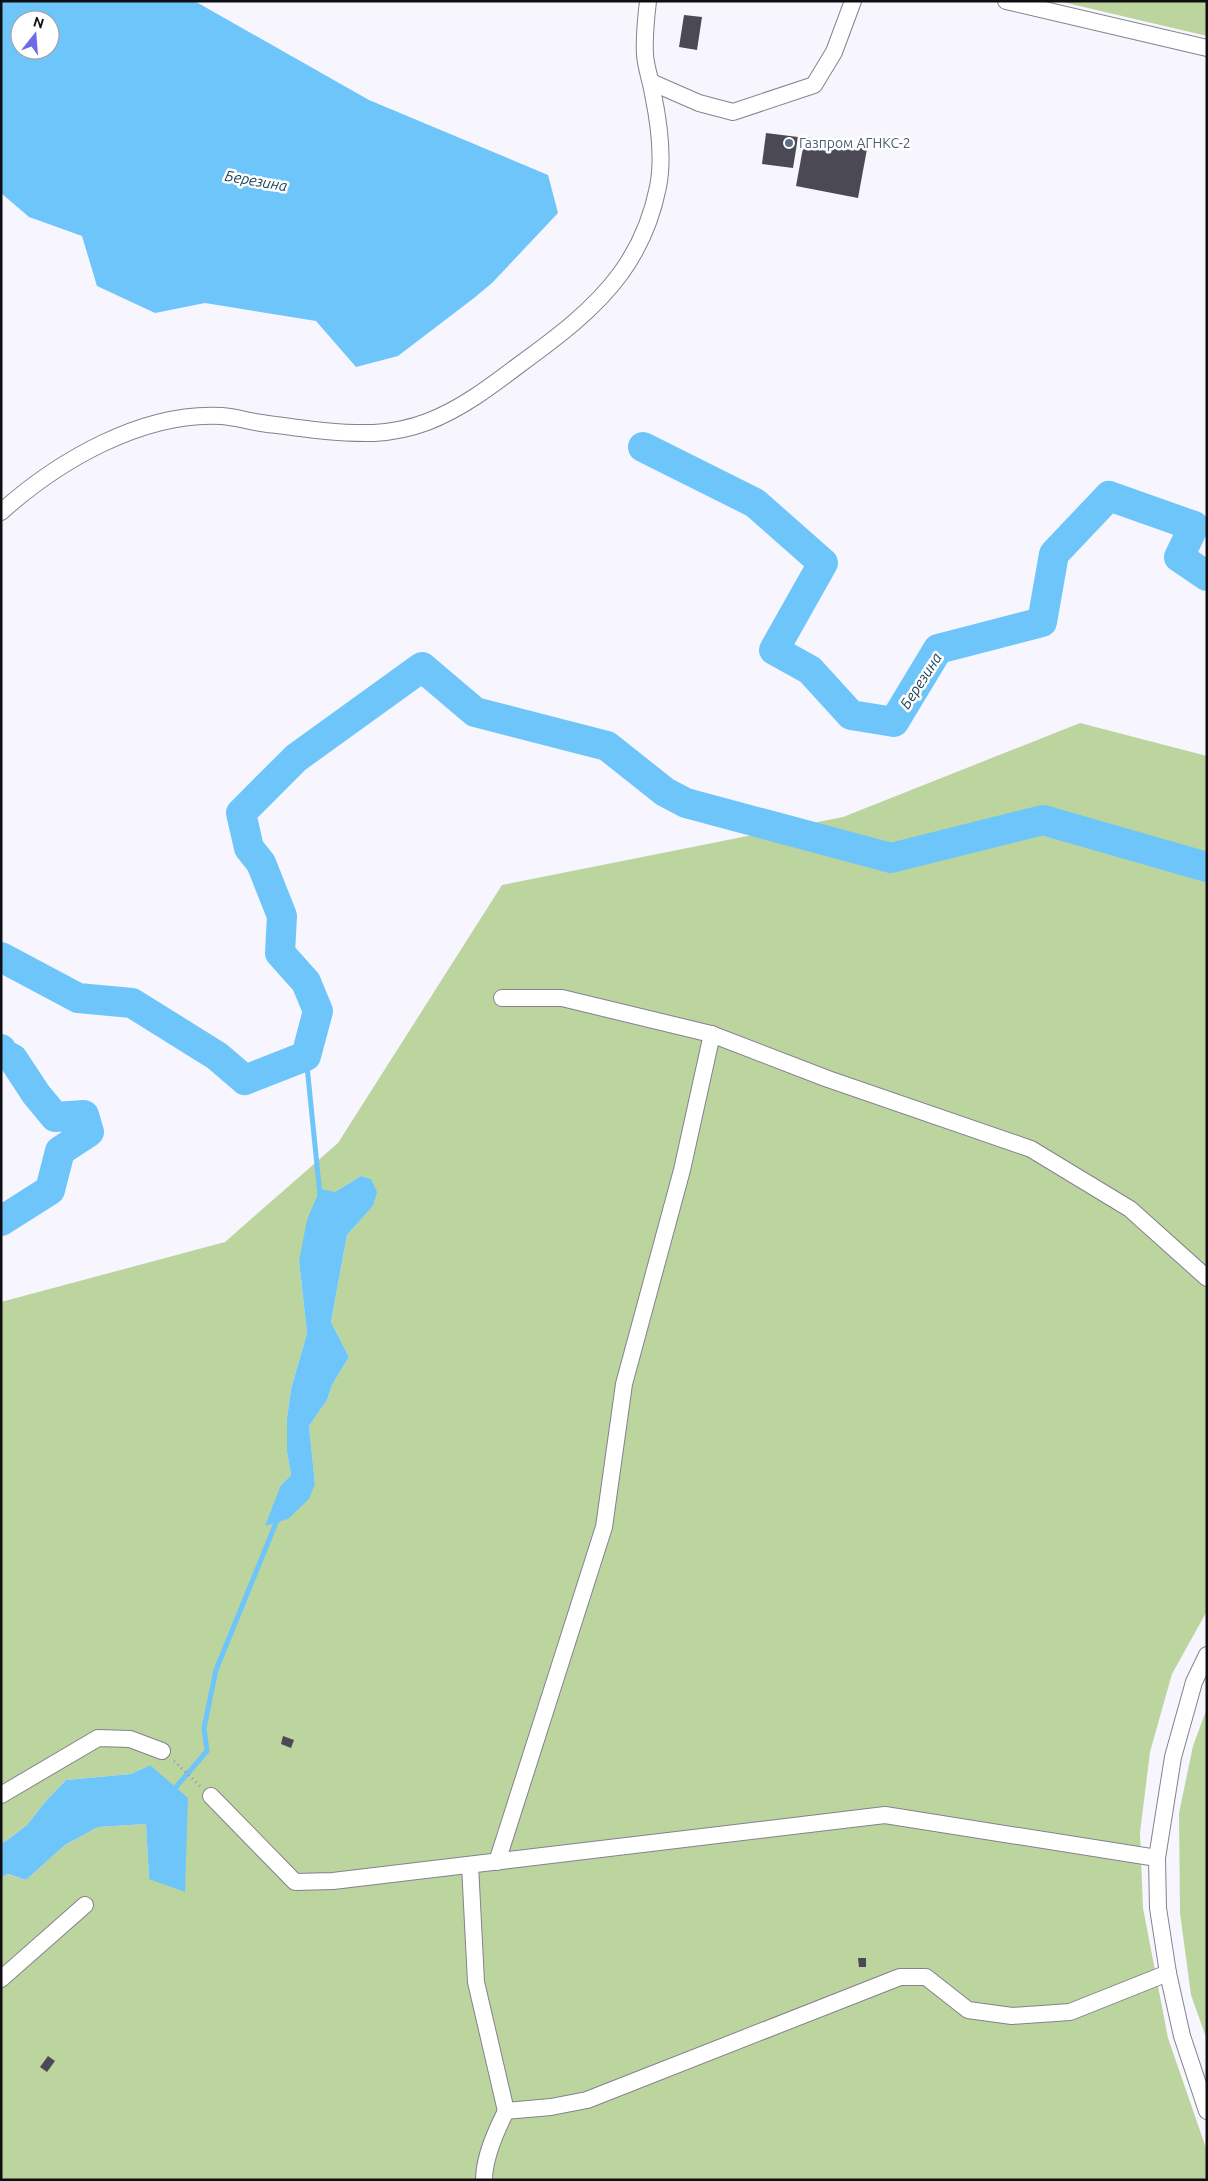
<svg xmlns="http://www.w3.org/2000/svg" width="1208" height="2181" font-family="Ubuntu,sans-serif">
<rect width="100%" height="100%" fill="#f7f6fe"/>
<!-- green -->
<g fill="#bcd59e" fill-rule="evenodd">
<path d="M 1058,1 L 1207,1 L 1207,36 Z"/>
<path d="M 1080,723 L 1207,756 L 1207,1611 L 1172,1674 L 1150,1752 L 1140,1833 L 1143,1908 L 1168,2038 L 1207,2151 L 1207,2180 L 1,2180 L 1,1877 L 7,1874 L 26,1880 L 65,1845 L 98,1827 L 146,1824 L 149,1879 L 150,1765 L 131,1774 L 66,1780 L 45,1802 L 27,1825 L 6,1841 L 1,1842 L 1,1302 L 225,1242 L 338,1143 L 502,885 L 843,817 ZM 361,1176 L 371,1179 L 373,1206 L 347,1235 L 331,1322 L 349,1357 L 332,1385 L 327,1400 L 309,1426 L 315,1485 L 281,1485 L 291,1475 L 287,1452 L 287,1418 L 291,1389 L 307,1333 L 299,1261 L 335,1192 Z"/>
<path d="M 1207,1708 L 1207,2040 L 1191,1995 L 1180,1913 L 1179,1813 L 1193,1746 Z"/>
</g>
<!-- water -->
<g fill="#6ec5fa" fill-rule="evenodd">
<path d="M 1,1 L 190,1 L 198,3 L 369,100 L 548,175 L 558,213 L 492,283 L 474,298 L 398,356 L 356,367 L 316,321 L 205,303 L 155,313 L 97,286 L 82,236 L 29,217 L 1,193 ZM 20,20 L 50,20 L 50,50 L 20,50 Z"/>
<path d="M 361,1176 L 371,1179 L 377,1192 L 373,1206 L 347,1235 L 331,1322 L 349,1357 L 332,1385 L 327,1400 L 309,1426 L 315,1484 L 309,1499 L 288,1519 L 265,1526 L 281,1485 L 291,1475 L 287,1452 L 287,1418 L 291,1389 L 307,1333 L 299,1261 L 307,1220 L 320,1189 L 335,1192 Z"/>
<path d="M 150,1765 L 188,1798 L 185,1892 L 149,1879 L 146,1824 L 98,1827 L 65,1845 L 26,1880 L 8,1874 L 1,1877 L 1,1842 L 6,1841 L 27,1825 L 45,1802 L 66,1780 L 131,1774 Z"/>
</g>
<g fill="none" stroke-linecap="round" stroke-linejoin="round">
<!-- stream -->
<g stroke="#6ec5fa" stroke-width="5">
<path d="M 306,1056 L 320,1195"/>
<path d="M 172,1789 L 176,1787 L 207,1751 L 204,1728 L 216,1670 L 278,1518"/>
</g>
<!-- river -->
<g stroke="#6ec5fa" stroke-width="30">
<path d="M 643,447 L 755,503 L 823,563 L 774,650 L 810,670 L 851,715 L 894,722 L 938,649 L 1042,622 L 1054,554 L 1109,496 L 1194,526 L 1179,557 L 1207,576"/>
<path d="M 1,957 L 78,998 L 132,1003 L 217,1056 L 245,1080 L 306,1056 L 318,1011 L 306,982 L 280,953 L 282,916 L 261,863 L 249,848 L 241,813 L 296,758 L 422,667 L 475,712 L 607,746 L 665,792 L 686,803 L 891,858 L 1043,820 L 1207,867"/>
<path d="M 1,1049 L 2,1053 L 13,1059 L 36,1094 L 55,1117 L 84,1115 L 89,1132 L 60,1151 L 50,1190 L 1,1221"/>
</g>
</g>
<!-- building -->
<g fill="#4a4954">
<path d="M 684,15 L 702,17 L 697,50 L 679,47 Z"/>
<path d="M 766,133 L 798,137 L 793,168 L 762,164 Z"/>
<path d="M 805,137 L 867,149 L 858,198 L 796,186 Z"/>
<path d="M 283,1736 L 294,1740 L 291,1748 L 281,1744 Z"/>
<path d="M 858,1958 L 866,1958 L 866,1967 L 859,1967 Z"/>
<path d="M 48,2056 L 55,2061 L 47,2072 L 40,2067 Z"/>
</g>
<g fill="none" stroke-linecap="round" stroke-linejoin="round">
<defs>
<g id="minor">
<path d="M 1006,1 L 1207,48"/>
<path d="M 651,82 L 699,103 L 733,112 L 814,85 L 834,52 L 853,1"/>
<path d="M 1,512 C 58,461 143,411 222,416 C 235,417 248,421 261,423 C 298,428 336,434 374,433 C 391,432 411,428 427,422 C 461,409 490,387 519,365 C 556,338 594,310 621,273 C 639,248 652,217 658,187 C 664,157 659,123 653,94 C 651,81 646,68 645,55 C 644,38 646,18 648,1"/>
<path d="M 502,998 L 562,998 L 711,1034 L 828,1079 L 1031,1149 L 1130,1209 L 1207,1278"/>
<path d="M 1207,1655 L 1194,1682 L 1173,1757 L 1157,1858 L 1158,1908 L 1168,1973 L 1182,2036 L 1207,2111"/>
<path d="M 1,1795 L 98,1738 L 130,1739 L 162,1751"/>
<path d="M 211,1796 L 295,1882 L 333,1881 L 885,1815 L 1157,1858"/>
<path d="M 497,1862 L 604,1527 L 624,1384 L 682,1170 L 712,1034"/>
<path d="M 470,1865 L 476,1982 L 506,2111"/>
<path d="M 1,1979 L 85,1905"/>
<path d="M 484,2180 C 484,2157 496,2131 506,2111 L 551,2107 L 587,2100 L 900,1977 L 926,1977 L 968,2010 L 1012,2016 L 1070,2012 L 1168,1973"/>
</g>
</defs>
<!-- minor casing -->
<use href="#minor" stroke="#83828e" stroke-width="18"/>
<!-- path -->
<path stroke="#9a999f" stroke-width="3" stroke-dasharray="1 4" stroke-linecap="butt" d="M 174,1761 L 200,1786"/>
<!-- minor -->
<use href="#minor" stroke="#fff" stroke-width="16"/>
</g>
<!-- markers -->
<circle fill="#5c6f8a" stroke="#fff" stroke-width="2" cx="789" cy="143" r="5"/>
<g text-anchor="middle" stroke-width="5" stroke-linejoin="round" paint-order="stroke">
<!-- service labels -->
<g font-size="14" fill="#4e5e75" stroke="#fff" text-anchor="start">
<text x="799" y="148">Газпром АГНКС-2</text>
</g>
<!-- water labels -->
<g font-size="15" font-style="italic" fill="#1f445a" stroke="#fff">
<text transform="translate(256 181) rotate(10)" y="5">Березина</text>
<text transform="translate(921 681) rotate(-57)" y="5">Березина</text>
</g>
</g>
<!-- border -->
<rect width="1208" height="2181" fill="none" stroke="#0f0f13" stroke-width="5"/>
<!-- north arrow -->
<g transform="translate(35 35) rotate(17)"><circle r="24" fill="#ffffff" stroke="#9f9fa1"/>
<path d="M0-4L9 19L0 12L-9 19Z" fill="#6f6be6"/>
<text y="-8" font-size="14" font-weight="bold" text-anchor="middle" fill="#0f0f13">N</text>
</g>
</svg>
